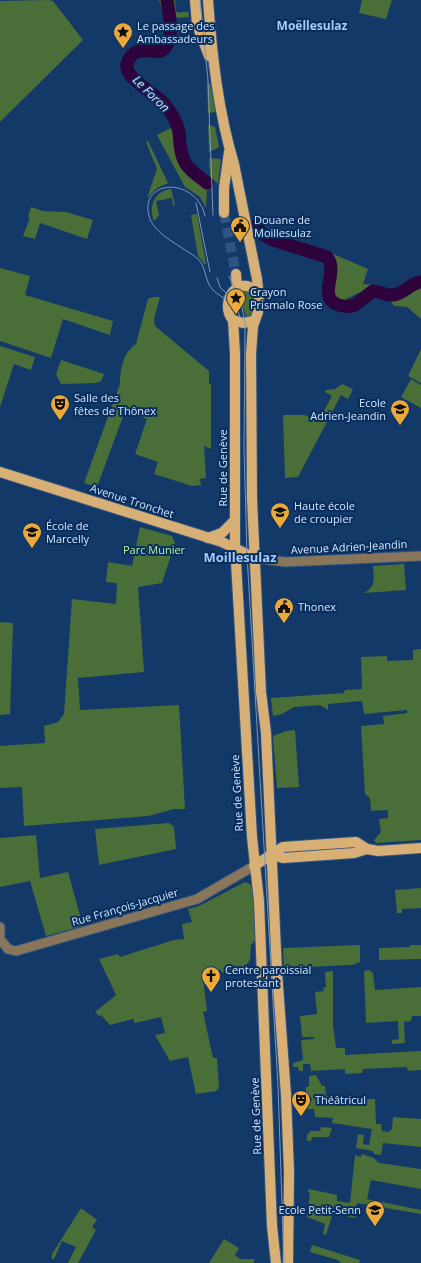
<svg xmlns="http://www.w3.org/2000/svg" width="421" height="1263" font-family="'Open Sans',sans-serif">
<rect width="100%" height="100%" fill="#133969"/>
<!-- green -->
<g fill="#4a6e38">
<path d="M 49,0 L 53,1 L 83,40 L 0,122 L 0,1 Z"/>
<path d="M 159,0 L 175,0 L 176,12 L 180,12 L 180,14 L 182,12 L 188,12 L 189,17 L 174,18 L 174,25 L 168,26 Z"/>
<path d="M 362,0 L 392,0 L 386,19 L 359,13 Z"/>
<path d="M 207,83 L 211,85 L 216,112 L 208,113 Z"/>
<path d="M 208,125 L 215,127 L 219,147 L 209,152 Z"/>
<path d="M 173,127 L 183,163 L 207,187 L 206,208 L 200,197 L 185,187 L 157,135 Z"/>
<path d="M 148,141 L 168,183 L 157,188 L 147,198 L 157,169 L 146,142 Z"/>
<path d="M 209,158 L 221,159 L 218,184 L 210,176 Z"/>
<path d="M 171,189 L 175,205 L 173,205 L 172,198 L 156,201 L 159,215 L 154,221 C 148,206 155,191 171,189 Z"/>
<path d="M 31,207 L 43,211 L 66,212 L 93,220 L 87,239 L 40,223 L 35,239 L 23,236 L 30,218 L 28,217 Z"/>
<path d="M 197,214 L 206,264 L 205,265 L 198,256 L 191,215 Z"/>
<path d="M 324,250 L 368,269 L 363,284 L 375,285 L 344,300 L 334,298 C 332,293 333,291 334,286 C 337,272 334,260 324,250 Z"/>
<path d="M 0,268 L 30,276 L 25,295 L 113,321 L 110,335 L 63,319 L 51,358 L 0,341 Z"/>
<path d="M 421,285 L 421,319 L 407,307 L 394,306 L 391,302 L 393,300 L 390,299 L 409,289 Z"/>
<path d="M 246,290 L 255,298 L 253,315 L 247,320 L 238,291 Z"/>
<path d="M 153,297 L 160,297 L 154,319 L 155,326 L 209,371 L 209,384 L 211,384 L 211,449 L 204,446 L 206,478 L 200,479 L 201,485 L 192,486 L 154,474 L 158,462 L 135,454 L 147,419 L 125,411 L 97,487 L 84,483 L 120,384 C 120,370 123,352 136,344 L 148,299 Z"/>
<path d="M 0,346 L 35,357 L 31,370 L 14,364 L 0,407 Z"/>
<path d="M 421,349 L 421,383 L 408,376 Z"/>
<path d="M 61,360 L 104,374 L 101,381 L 96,383 L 61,384 L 56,374 Z"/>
<path d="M 411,379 L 421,385 L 421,408 L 401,397 Z"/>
<path d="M 342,384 L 353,389 L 348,399 L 341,395 L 298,477 L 285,478 L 283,415 L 305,415 L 318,422 L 332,396 L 325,392 L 326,390 L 335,389 Z"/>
<path d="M 140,527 L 172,536 L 175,543 L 162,583 L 138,587 L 144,672 L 78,678 L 80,710 L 179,705 L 185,809 L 174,809 L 148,816 L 24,826 L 22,787 L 0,788 L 0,746 L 45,743 L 44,726 L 58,722 L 64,714 L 72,599 L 116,604 L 117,583 L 106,582 L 108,562 L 132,566 Z"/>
<path d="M 404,564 L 406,590 L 364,593 C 376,587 374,579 373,566 Z"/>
<path d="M 0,622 L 13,623 L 10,714 L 0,715 Z"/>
<path d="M 421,649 L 421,840 L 376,843 L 374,840 L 381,832 L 379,819 L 388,818 L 388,810 L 371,811 L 370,798 L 365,794 L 361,726 L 384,724 L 383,716 L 407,713 L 407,710 L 364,714 L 362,701 L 328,704 L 328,710 L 320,705 L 294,707 L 282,714 L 273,716 L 271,698 L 344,693 L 345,690 L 362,689 L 361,657 L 387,656 L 387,661 L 413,660 L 413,650 Z"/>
<path d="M 295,730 L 299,787 L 277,788 L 273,736 L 286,731 Z"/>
<path d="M 169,823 L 174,827 L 176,849 L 99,865 L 95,829 Z"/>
<path d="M 36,835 L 40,878 L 68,872 L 83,926 L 46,936 L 30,881 L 0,887 L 0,838 Z"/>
<path d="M 245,882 L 250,884 L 253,890 L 257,938 L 251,945 L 250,960 L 243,969 L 227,970 L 226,973 L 221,972 L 221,970 L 202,971 L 207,1011 L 203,1012 L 213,1058 L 217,1058 L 219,1088 L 216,1091 L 196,1094 L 188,1057 L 170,1061 L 155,1035 L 165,1033 L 161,1017 L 135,1023 L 133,1019 L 110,1025 L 101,1015 L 99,1016 L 95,1012 L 116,995 L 99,959 L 118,954 L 120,957 L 174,940 L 184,939 L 182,924 L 192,922 L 188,909 L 199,906 Z"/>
<path d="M 421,888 L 421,908 L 402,909 L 402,913 L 397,913 L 395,890 Z"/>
<path d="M 360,945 L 360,962 L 352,965 L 284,968 L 283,948 Z"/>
<path d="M 410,945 L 421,945 L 421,959 L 379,960 L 379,948 L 410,947 Z"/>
<path d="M 369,970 L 373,973 L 375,990 L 421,987 L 421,1016 L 412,1016 L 411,1021 L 404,1022 L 405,1043 L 392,1044 L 392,1040 L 399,1039 L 398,1021 L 366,1023 L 364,971 Z"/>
<path d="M 333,971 L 333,1025 L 336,1048 L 345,1048 L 345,1055 L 421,1051 L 421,1070 L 408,1071 L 407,1067 L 363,1069 L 362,1073 L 345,1074 L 345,1069 L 311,1071 L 310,1064 L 303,1064 L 303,1071 L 299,1071 L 298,1067 L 293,1067 L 293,1063 L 303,1060 L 301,1040 L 314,1039 L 314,1037 L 302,1037 L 300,1016 L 317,1014 L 315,992 L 324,991 L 323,988 L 326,987 L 325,972 Z"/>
<path d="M 316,1075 L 322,1086 L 325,1086 L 326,1096 L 343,1095 L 344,1100 L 375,1099 L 376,1124 L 381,1124 L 382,1131 L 388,1132 L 392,1129 L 393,1117 L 421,1119 L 421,1147 L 383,1143 L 381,1155 L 374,1154 L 373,1151 L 356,1148 L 358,1134 L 364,1135 L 363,1144 L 369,1145 L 372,1129 L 332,1123 L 333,1118 L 315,1117 L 314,1109 L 307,1109 L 306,1101 L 312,1101 L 311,1097 L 306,1097 L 306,1087 L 309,1086 L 309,1076 Z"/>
<path d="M 321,1127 L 332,1128 L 329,1137 L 312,1137 L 311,1141 L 307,1141 L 307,1134 L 309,1134 L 310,1131 L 320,1131 Z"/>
<path d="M 362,1154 L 374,1158 L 379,1163 L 421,1169 L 421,1189 L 371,1180 L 367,1199 L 421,1210 L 421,1214 L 357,1203 L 355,1218 L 333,1213 L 326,1235 L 323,1234 L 325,1224 L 307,1217 L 310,1193 L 308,1192 L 309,1189 L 337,1195 L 337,1201 L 350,1203 L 355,1155 L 361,1157 Z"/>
<path d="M 81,1208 L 97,1220 L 92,1227 L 96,1230 L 78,1263 L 68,1263 L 76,1247 L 62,1241 L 54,1259 L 52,1259 L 52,1254 Z"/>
<path d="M 224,1239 L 239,1248 L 235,1255 L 240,1259 L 254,1259 L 254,1263 L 209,1263 Z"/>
<path d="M 312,1245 L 360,1260 L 359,1263 L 341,1263 L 338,1260 L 310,1252 Z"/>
</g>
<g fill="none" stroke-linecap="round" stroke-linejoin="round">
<!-- river -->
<g stroke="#2e033b" stroke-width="13">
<path d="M 167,0 C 169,14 175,35 165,48 C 157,59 135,39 127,64 C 123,78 158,95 165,105 C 172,113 177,122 179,132 C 180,143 180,155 186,164 C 191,172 200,177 207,183"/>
<path d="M 254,226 L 264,235 L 273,240 L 327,257 C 339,271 318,296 336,304 C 342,307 349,307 355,305 L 373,291 C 380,291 386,296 392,295 C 403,295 410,283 421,282"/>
</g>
<!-- major-tunnel -->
<path stroke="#30537f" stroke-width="10" stroke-dasharray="10 5" stroke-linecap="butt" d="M 224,213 L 236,274"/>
<defs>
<g id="minor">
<path d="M 255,558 L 285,562 L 421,556"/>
<path d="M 0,927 L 0,934"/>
<path d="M 0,939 L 8,949 L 16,951 L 197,899 L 254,866"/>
</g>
<g id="major">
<path d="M 195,0 L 197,25 L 209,56"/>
<path d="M 208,0 C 212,55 218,111 234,164 L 257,279 L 259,298 L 258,312 L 253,326 L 251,354 L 252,499 L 261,692 L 266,733 L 277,972 L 286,1095 L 289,1172 L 288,1263"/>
<path d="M 224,213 L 224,188 L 229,152"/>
<path d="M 236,274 L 237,287"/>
<path d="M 233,320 L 235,353 L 235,545 L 252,837 L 259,901 L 272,1226 L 276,1263"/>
<path d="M 254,321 L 243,323 L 233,320 C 218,304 239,270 258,294"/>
<path d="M 0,472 L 222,542 L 255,558"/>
<path d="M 208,538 L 222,533 L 234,521"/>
<path d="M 272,855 L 283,858 L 354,853 L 367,849 L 378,851 L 421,848"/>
<path d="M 254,866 L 283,847 L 356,842 L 367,849"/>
</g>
</defs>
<!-- minor casing -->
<use href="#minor" stroke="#325581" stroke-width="11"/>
<!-- major casing -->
<use href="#major" stroke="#325581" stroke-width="12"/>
<!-- minor -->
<use href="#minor" stroke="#89765a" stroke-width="9"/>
<!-- major -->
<use href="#major" stroke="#d8b076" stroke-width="10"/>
<!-- tram -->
<g stroke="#7c97ba" stroke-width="1">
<path d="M 200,0 L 208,80 L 213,215"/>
<path d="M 196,203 L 210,272"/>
<path d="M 205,216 C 197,177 139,178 149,216 C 153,234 183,247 197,258 C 207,267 204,281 213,290 C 223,300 236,301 240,317"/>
<path d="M 229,276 L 241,302 L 245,323 L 244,448 L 247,555 L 278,1086 L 284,1263"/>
<path d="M 217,278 L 220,287 L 227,294"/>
</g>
</g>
<!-- icons -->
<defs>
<symbol id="sight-pin" viewBox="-11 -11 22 30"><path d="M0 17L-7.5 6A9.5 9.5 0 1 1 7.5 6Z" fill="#eba93a" stroke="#072e5d"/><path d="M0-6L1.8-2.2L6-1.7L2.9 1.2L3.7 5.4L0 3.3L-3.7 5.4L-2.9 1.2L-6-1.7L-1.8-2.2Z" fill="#111"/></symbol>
<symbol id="civic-pin" viewBox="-11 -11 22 30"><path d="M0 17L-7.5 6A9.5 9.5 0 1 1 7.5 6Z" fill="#eba93a" stroke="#072e5d"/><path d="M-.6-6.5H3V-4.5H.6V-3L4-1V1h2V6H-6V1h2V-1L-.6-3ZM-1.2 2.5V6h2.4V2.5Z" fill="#111"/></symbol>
<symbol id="theatre-pin" viewBox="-11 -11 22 30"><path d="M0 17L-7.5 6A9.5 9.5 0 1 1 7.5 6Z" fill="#eba93a" stroke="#072e5d"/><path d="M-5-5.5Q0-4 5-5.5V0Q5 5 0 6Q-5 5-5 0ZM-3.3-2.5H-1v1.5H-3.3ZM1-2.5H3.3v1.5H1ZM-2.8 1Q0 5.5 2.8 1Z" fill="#111"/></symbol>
<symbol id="school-pin" viewBox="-11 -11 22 30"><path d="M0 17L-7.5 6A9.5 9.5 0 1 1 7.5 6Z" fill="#eba93a" stroke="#072e5d"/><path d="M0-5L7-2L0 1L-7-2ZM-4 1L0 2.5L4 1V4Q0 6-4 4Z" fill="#111"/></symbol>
<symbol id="university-pin" viewBox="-11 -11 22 30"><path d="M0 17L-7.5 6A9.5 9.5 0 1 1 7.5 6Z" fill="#eba93a" stroke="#072e5d"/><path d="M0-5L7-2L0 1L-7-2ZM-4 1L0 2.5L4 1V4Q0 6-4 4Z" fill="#111"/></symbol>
<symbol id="church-pin" viewBox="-11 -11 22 30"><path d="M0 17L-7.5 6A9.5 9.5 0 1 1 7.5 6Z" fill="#eba93a" stroke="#072e5d"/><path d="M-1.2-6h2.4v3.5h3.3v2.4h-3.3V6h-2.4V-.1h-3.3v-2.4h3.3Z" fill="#111"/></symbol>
</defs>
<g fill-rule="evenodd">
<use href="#sight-pin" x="112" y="21" width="22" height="30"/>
<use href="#civic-pin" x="229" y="215" width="22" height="30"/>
<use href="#sight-pin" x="225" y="287" width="22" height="30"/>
<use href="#theatre-pin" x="49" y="393" width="22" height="30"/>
<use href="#school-pin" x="389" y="398" width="22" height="30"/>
<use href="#university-pin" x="269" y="501" width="22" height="30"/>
<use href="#school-pin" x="21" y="521" width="22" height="30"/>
<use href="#civic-pin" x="273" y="596" width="22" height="30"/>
<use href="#church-pin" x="200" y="965" width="22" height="30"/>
<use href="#theatre-pin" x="290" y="1089" width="22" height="30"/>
<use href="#school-pin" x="364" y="1199" width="22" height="30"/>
</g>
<g text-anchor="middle" stroke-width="4" stroke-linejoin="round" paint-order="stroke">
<!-- poi labels -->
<g font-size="11" fill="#d5e6fe" stroke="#072e5d" text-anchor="start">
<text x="137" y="30">Le passage des<tspan x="137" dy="13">Ambassadeurs</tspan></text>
<text x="254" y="224">Douane de<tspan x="254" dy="13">Moillesulaz</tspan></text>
<text x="250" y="296">Crayon<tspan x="250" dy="13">Prismalo Rose</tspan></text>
<text x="74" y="402">Salle des<tspan x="74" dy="13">fêtes de Thônex</tspan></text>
<text x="386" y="407" text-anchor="end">Ecole<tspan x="386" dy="13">Adrien-Jeandin</tspan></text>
<text x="294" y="510">Haute école<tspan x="294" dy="13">de croupier</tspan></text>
<text x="46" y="530">École de<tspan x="46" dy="13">Marcelly</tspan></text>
<text x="298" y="611">Thonex</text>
<text x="225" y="974">Centre paroissial<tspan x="225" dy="13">protestant</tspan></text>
<text x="315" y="1104">Théâtricul</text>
<text x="361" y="1214" text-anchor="end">Ecole Petit-Senn</text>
</g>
<!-- street labels -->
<g font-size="11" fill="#d5e6fe" stroke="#072e5d">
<text transform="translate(223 468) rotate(-90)" y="4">Rue de Genève</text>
<text transform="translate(132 501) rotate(18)" y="4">Avenue Tronchet</text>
<text transform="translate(349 547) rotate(-3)" y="4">Avenue Adrien-Jeandin</text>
<text transform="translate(237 793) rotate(-93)" y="4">Rue de Genève</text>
<text transform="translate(125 907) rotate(-16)" y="4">Rue François-Jacquier</text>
<text transform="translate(256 1116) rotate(-92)" y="4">Rue de Genève</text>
</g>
<!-- park labels -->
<g font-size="11" fill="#b6f499" stroke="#072e5d">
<text x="154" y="554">Parc Munier</text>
</g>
<!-- neighbourhood labels -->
<g font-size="12" font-weight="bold" fill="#a8cbfa" stroke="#072e5d">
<text x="312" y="30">Moëllesulaz</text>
</g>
<!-- water labels -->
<g font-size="12" font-style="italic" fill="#f0d8fa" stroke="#072e5d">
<text transform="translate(151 94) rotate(45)" y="4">Le Foron</text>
</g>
<!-- quarter labels -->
<g font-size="13" font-weight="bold" fill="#a8cbfa" stroke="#072e5d">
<text x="240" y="562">Moillesulaz</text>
</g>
</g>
</svg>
